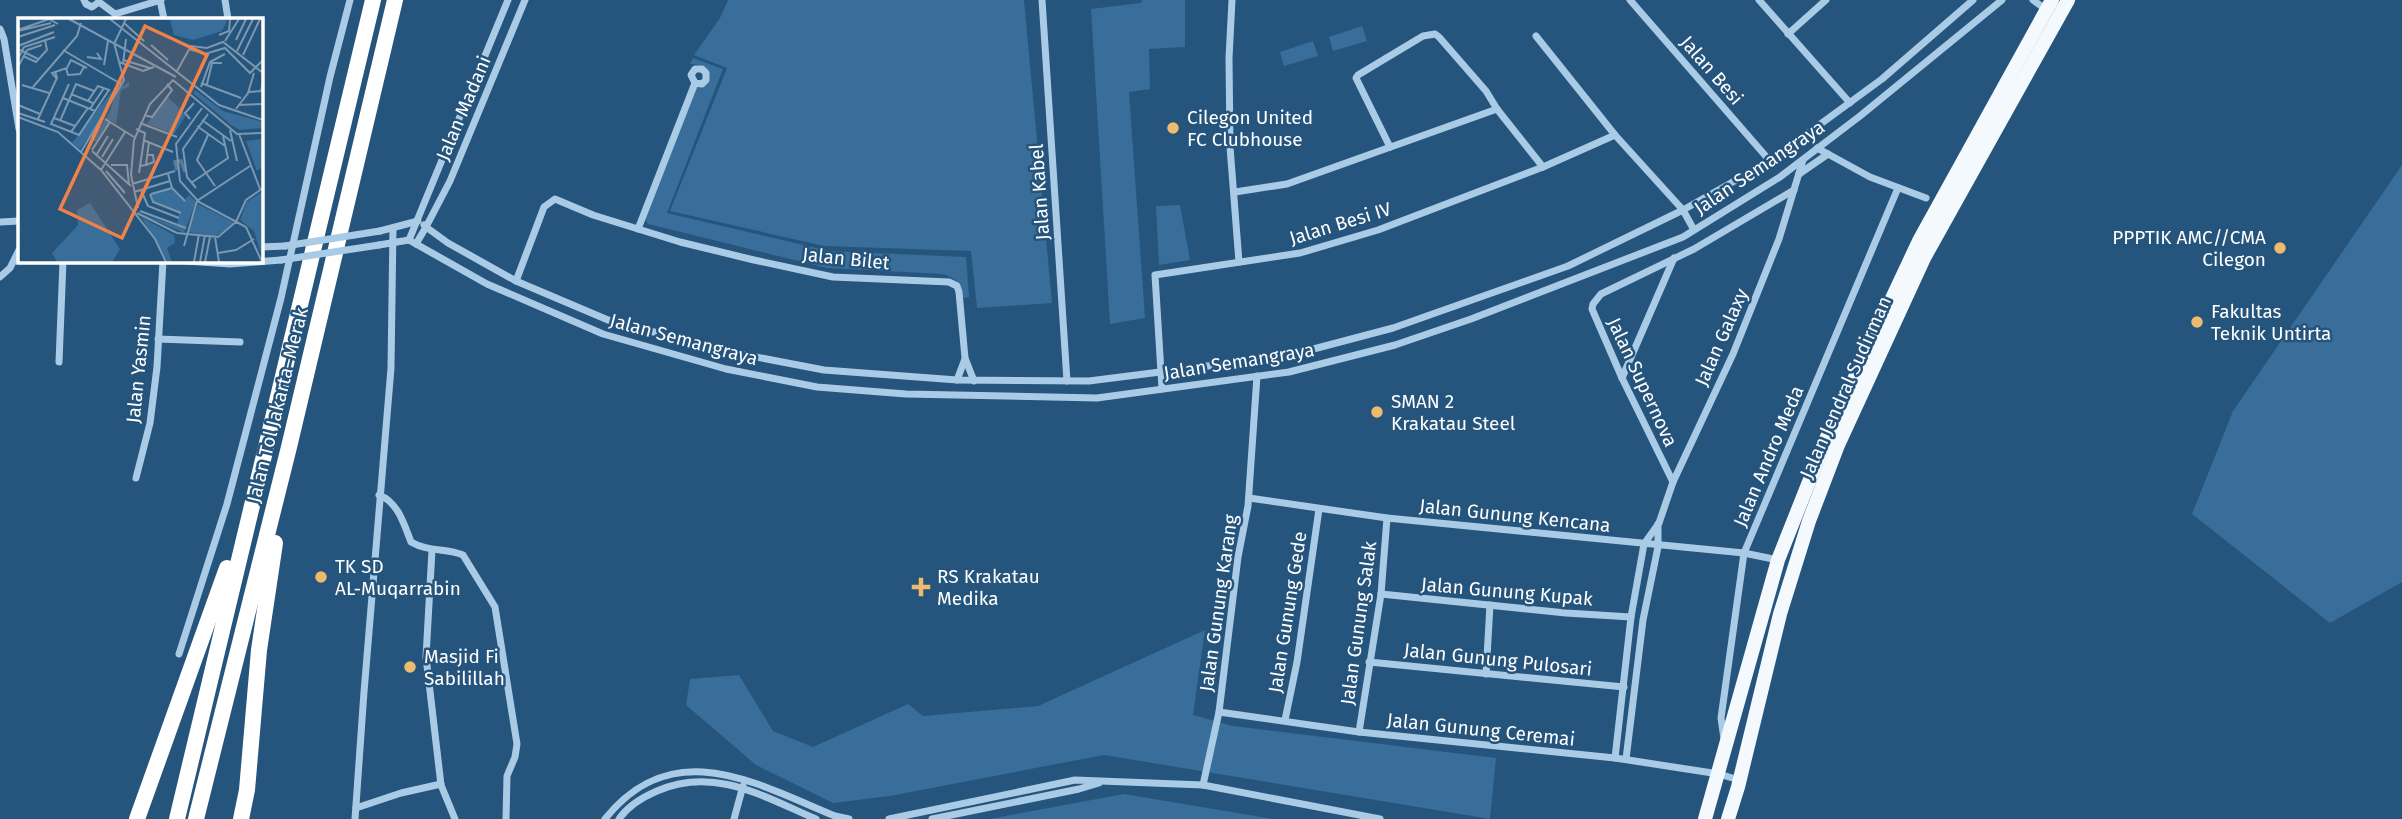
<svg xmlns="http://www.w3.org/2000/svg" width="2402" height="819" font-family="'Fira Sans',sans-serif">
<rect width="100%" height="100%" fill="#25547c"/>
<!-- green -->
<g fill="#386e99">
<path d="M 728,0 L 1024,0 L 1052,303 L 977,308 L 971,251 L 824,246 L 670,211 L 727,68 L 694,55 L 720,18 Z"/>
<path d="M 1142,0 L 1185,0 L 1185,47 L 1149,49 L 1150,89 L 1129,92 L 1145,318 L 1110,324 L 1091,9 L 1141,3 Z"/>
<path d="M 1362,26 L 1367,41 L 1333,51 L 1329,37 Z"/>
<path d="M 1313,41 L 1318,56 L 1284,66 L 1280,52 Z"/>
<path d="M 693,58 L 723,69 L 667,213 L 829,251 L 966,257 L 969,297 L 963,298 C 962,283 956,278 942,274 L 827,268 L 648,224 L 645,219 L 698,83 L 702,83 L 706,73 L 701,65 L 690,64 Z"/>
<path d="M 2402,165 L 2402,582 L 2330,623 L 2192,514 L 2233,411 Z"/>
<path d="M 1180,205 L 1190,260 L 1159,265 L 1156,206 Z"/>
<path d="M 1205,630 L 1193,715 L 1233,726 L 1496,758 L 1490,819 L 1104,755 L 890,796 L 833,803 L 756,765 L 686,705 L 690,679 L 739,675 L 773,731 L 813,747 L 908,704 L 923,716 L 1038,706 Z"/>
<path d="M 1124,794 L 1273,819 L 989,819 Z"/>
</g>
<g fill="none" stroke-linecap="round" stroke-linejoin="round">
<!-- minor -->
<g stroke="#a9cbe5" stroke-width="7">
<path d="M 84,0 L 86,4 L 92,7 L 99,2"/>
<path d="M 160,0 L 164,19"/>
<path d="M 225,0 L 228,19"/>
<path d="M 525,0 L 450,181 L 426,227 L 448,243 L 516,281 L 608,320 L 730,352 L 824,370 L 957,380 L 1089,381 L 1287,356 L 1393,328 L 1568,266 L 1683,210 L 1770,161 L 1882,79 L 1973,0"/>
<path d="M 1042,0 L 1067,381"/>
<path d="M 1232,0 L 1229,58 L 1230,147 L 1239,262"/>
<path d="M 1630,0 L 1770,161"/>
<path d="M 1759,0 L 1850,103"/>
<path d="M 2033,0 L 2049,12"/>
<path d="M 99,2 L 115,14"/>
<path d="M 115,14 L 161,0"/>
<path d="M 0,29 L 4,39 L 19,129"/>
<path d="M 1788,34 L 1826,0"/>
<path d="M 1536,36 L 1615,135 L 1683,210 L 1694,230"/>
<path d="M 1390,147 L 1356,78 L 1358,75 L 1423,36 L 1435,34 L 1439,37 L 1486,91 L 1497,109"/>
<path d="M 1817,148 L 1870,177 L 1926,198"/>
<path d="M 1799,174 L 1828,154"/>
<path d="M 1235,192 L 1287,184 L 1497,109 L 1543,167"/>
<path d="M 0,222 L 19,221"/>
<path d="M 638,229 L 695,83 L 691,75 L 695,69 L 702,69 L 706,73 L 706,80 L 702,84 L 695,83"/>
<path d="M 380,231 L 418,221"/>
<path d="M 409,240 L 487,284 L 603,334 L 726,369 L 817,387 L 906,394 L 1097,398 L 1289,372 L 1395,345 L 1471,319 L 1683,237 L 1780,177 L 1860,116 L 2002,0"/>
<path d="M 409,240 L 508,0"/>
<path d="M 416,244 L 426,227 L 424,225"/>
<path d="M 379,245 L 409,240"/>
<path d="M 261,247 L 285,246"/>
<path d="M 186,261 L 230,264 L 281,260"/>
<path d="M 0,277 L 10,268 L 19,250"/>
<path d="M 516,281 L 544,207 L 555,199 L 593,215 L 680,242 L 754,260 L 833,277 L 949,282 L 957,286 L 959,292 L 965,358 L 974,381"/>
<path d="M 158,339 L 240,342"/>
<path d="M 59,362 L 63,261"/>
<path d="M 1622,378 L 1674,258"/>
<path d="M 957,380 L 965,359"/>
<path d="M 1162,389 L 1155,275 L 1300,253 L 1378,230 L 1543,167 L 1615,135"/>
<path d="M 136,478 L 150,423 L 157,367 L 163,261"/>
<path d="M 1673,482 L 1622,378 L 1592,309 L 1593,304 L 1601,294 L 1694,249 L 1794,190"/>
<path d="M 379,495 C 398,502 404,524 411,542 C 428,552 446,548 463,555 L 495,607 L 517,744 L 515,757 L 507,776 L 506,819"/>
<path d="M 1249,498 L 1387,518 L 1744,553 L 1778,560"/>
<path d="M 432,550 L 426,657 L 441,785 L 455,819"/>
<path d="M 1381,594 L 1566,613 L 1631,617"/>
<path d="M 179,654 L 227,504 L 281,298 L 330,77 L 350,0"/>
<path d="M 1369,662 L 1624,687"/>
<path d="M 1486,674 L 1490,605"/>
<path d="M 1219,712 L 1359,732 L 1615,758 L 1719,774 L 1739,780"/>
<path d="M 1285,720 L 1297,662 L 1319,509"/>
<path d="M 1359,732 L 1381,594 L 1387,518"/>
<path d="M 1724,739 L 1721,718 L 1744,553 L 1898,188"/>
<path d="M 1615,758 L 1631,617 L 1644,544 L 1659,523 L 1673,482 L 1733,354 L 1779,239 L 1803,160"/>
<path d="M 1626,759 L 1643,620 L 1658,547 L 1658,524"/>
<path d="M 1203,785 L 1219,712 L 1238,557 L 1248,506 L 1257,376"/>
<path d="M 356,808 L 401,793 L 441,784"/>
<path d="M 355,819 L 364,692 L 391,368 L 393,228"/>
<path d="M 605,819 C 673,734 755,783 835,816 L 849,819"/>
<path d="M 619,819 C 628,806 643,797 657,791 C 715,766 764,797 816,819"/>
<path d="M 734,819 L 743,786"/>
<path d="M 889,819 L 1075,780 L 1203,785 L 1380,819"/>
<path d="M 932,819 L 1079,789 L 1099,783"/>
</g>
<!-- trunk -->
<g stroke="#f4f9fe" stroke-width="14">
<path d="M 1705,819 L 1778,560 L 1826,439 L 1919,241 L 2052,0"/>
<path d="M 1728,819 L 1738,787 L 1780,614 L 1809,521 L 1838,445 L 1924,258 L 2068,0"/>
</g>
<!-- motorway -->
<g stroke="#fff" stroke-width="16">
<path d="M 137,819 L 227,568"/>
<path d="M 177,819 L 373,0"/>
<path d="M 196,819 L 289,447 L 395,0"/>
<path d="M 241,819 L 247,790 L 259,650 L 275,543"/>
</g>
<!-- minor-bridge -->
<g stroke="#a9cbe5" stroke-width="7">
<path d="M 285,246 L 380,231"/>
<path d="M 281,260 L 379,245"/>
</g>
</g>
<!-- markers -->
<g fill="#eebb6e" stroke="#25547c" stroke-width="2.5">
<circle cx="1173" cy="128" r="7"/>
<circle cx="2280" cy="248" r="7"/>
<circle cx="2197" cy="322" r="7"/>
<circle cx="1377" cy="412" r="7"/>
<circle cx="321" cy="577" r="7"/>
<path d="M917.5 576.5h7v7h7v7h-7v7h-7v-7h-7v-7h7z"/>
<circle cx="410" cy="667" r="7"/>
</g>
<g text-anchor="middle" stroke-width="5" stroke-linejoin="round" paint-order="stroke">
<!-- street labels -->
<g font-size="19" fill="#fff" stroke="#25547c">
<text transform="translate(1712 70) rotate(49)" y="7">Jalan Besi</text>
<text transform="translate(463 108) rotate(-67)" y="7">Jalan Madani</text>
<text transform="translate(1759 167) rotate(-34)" y="7">Jalan Semangraya</text>
<text transform="translate(1039 192) rotate(-94)" y="7">Jalan Kabel</text>
<text transform="translate(1340 223) rotate(-17)" y="7">Jalan Besi IV</text>
<text transform="translate(846 258) rotate(6)" y="7">Jalan Bilet</text>
<text transform="translate(1721 337) rotate(-66)" y="7">Jalan Galaxy</text>
<text transform="translate(684 339) rotate(15)" y="7">Jalan Semangraya</text>
<text transform="translate(1239 361) rotate(-9)" y="7">Jalan Semangraya</text>
<text transform="translate(138 369) rotate(-84)" y="7">Jalan Yasmin</text>
<text transform="translate(1643 382) rotate(65)" y="7">Jalan Supernova</text>
<text transform="translate(1845 387) rotate(-66)" y="7">Jalan Jendral Sudirman</text>
<text transform="translate(277 405) rotate(-76)" y="7">Jalan Tol Jakarta–Merak</text>
<text transform="translate(1768 456) rotate(-67)" y="7">Jalan Andro Meda</text>
<text transform="translate(1515 515) rotate(6)" y="7">Jalan Gunung Kencana</text>
<text transform="translate(1507 591) rotate(5)" y="7">Jalan Gunung Kupak</text>
<text transform="translate(1218 603) rotate(-82)" y="7">Jalan Gunung Karang</text>
<text transform="translate(1287 612) rotate(-81)" y="7">Jalan Gunung Gede</text>
<text transform="translate(1358 623) rotate(-82)" y="7">Jalan Gunung Salak</text>
<text transform="translate(1498 659) rotate(6)" y="7">Jalan Gunung Pulosari</text>
<text transform="translate(1481 729) rotate(6)" y="7">Jalan Gunung Ceremai</text>
</g>
<!-- poi labels -->
<g font-size="19" fill="#fff" stroke="#25547c" text-anchor="start">
<text x="1187" y="124">Cilegon United<tspan x="1187" dy="22">FC Clubhouse</tspan></text>
<text x="2266" y="244" text-anchor="end">PPPTIK AMC//CMA<tspan x="2266" dy="22">Cilegon</tspan></text>
<text x="2211" y="318">Fakultas<tspan x="2211" dy="22">Teknik Untirta</tspan></text>
<text x="1391" y="408">SMAN 2<tspan x="1391" dy="22">Krakatau Steel</tspan></text>
<text x="335" y="573">TK SD<tspan x="335" dy="22">AL-Muqarrabin</tspan></text>
<text x="937" y="583">RS Krakatau<tspan x="937" dy="22">Medika</tspan></text>
<text x="424" y="663">Masjid Fi<tspan x="424" dy="22">Sabilillah</tspan></text>
</g>
</g>
<!-- overview -->
<g transform="translate(18 18)">
<rect width="245" height="245" fill="#25547c"/>
<path d="M 152,1 L 210,1 L 204,13 L 175,22 L 156,17 ZM 111,64 L 111,69 L 103,72 L 98,106 L 92,102 L 78,124 L 74,121 L 92,94 L 98,72 ZM 177,72 L 205,93 L 245,104 L 245,110 L 222,112 L 213,107 L 175,75 ZM 94,73 L 89,94 L 62,131 L 54,125 ZM 149,78 L 168,97 L 156,116 L 129,106 ZM 243,121 L 245,148 L 239,153 L 228,123 ZM 153,171 L 166,183 L 171,177 L 178,184 L 166,215 L 123,196 L 159,208 L 161,194 L 135,184 L 133,176 ZM 245,173 L 245,243 L 236,213 L 222,202 L 229,184 ZM 72,185 L 102,231 L 94,244 L 39,244 L 34,235 L 60,207 L 59,192 ZM 180,186 L 217,205 L 198,218 L 170,214 ZM 123,199 L 156,217 L 157,225 L 149,230 L 154,244 L 150,244 Z" fill="#386e99"/>
<path fill="none" stroke="#597b97" stroke-width="3.5" d="M 159,152 L 157,144 L 163,143 L 167,154"/>
<path fill="none" stroke="#7c98b0" stroke-width="2" d="M 51,1 L 158,59M 92,1 L 201,87 L 245,102M 106,5 L 126,23M 0,12 L 31,1 L 40,6M 0,13 L 33,5M 201,17 L 211,13 L 212,1M 0,19 L 37,7M 218,22 L 228,1M 207,23 L 221,1M 96,26 L 108,1M 133,27 L 150,42M 0,28 L 36,14M 0,31 L 20,41M 171,31 L 187,36 L 207,30 L 232,55 L 245,42M 45,32 L 103,66M 219,33 L 235,1M 225,37 L 242,1M 5,38 L 18,44 L 29,32 L 27,22M 69,39 L 83,41 L 79,35M 0,41 L 6,29 L 37,19M 105,42 L 132,50M 101,44 L 125,53 L 136,49M 105,46 L 108,21M 86,47 L 90,23M 0,49 L 9,32 L 24,27M 48,50 L 50,57 L 62,56 L 66,49M 159,53 L 173,28 L 189,30 L 205,24 L 245,55M 38,60 L 34,55 L 49,50 L 53,42 L 69,50M 183,65 L 223,80M 51,66 L 33,106 L 61,117 L 91,72 L 80,68 L 70,83M 189,66 L 194,45 L 204,45M 4,67 L 31,75M 15,69 L 59,18 L 63,5M 183,69 L 192,44 L 207,36M 230,74 L 243,73 L 245,64M 53,76 L 75,85M 45,80 L 77,93M 0,87 L 22,96M 220,87 L 245,86M 184,90 L 158,126 L 162,163 L 181,184 L 228,209 L 244,244M 72,91 L 86,70M 218,91 L 230,75 L 236,55M 0,95 L 27,104M 126,97 L 134,99 L 154,72 L 149,66M 0,99 L 40,114 L 83,152 L 137,221 L 148,244M 36,100 L 57,108M 20,101 L 39,60 L 37,53M 87,101 L 116,119M 172,101 L 167,95 L 176,85M 184,102 L 213,123M 42,103 L 58,66 L 76,73M 122,105 L 159,119M 179,108 L 207,128M 118,111 L 127,115 L 121,155M 212,112 L 219,143M 53,114 L 70,90M 221,116 L 242,171M 190,117 L 179,142 L 197,168M 125,122 L 155,134M 74,132 L 92,104M 74,133 L 113,168M 63,134 L 106,62 L 96,25M 79,136 L 90,118M 84,139 L 95,121M 93,147 L 109,147 L 111,167M 128,147 L 136,144 L 135,137 L 129,137M 122,148 L 128,147 L 131,124M 83,152 L 107,114M 88,153 L 107,175M 150,156 L 154,170 L 167,183M 173,165 L 210,140 L 205,118M 114,166 L 157,153M 178,170 L 169,159 L 165,131 L 190,96M 123,172 L 130,188 L 161,200M 116,174 L 152,163M 132,176 L 135,184 L 163,195M 133,176 L 154,170M 120,190 L 113,157 L 116,122 L 132,86 L 155,62 L 219,116 L 245,115M 122,193 L 168,210M 119,195 L 159,215 L 200,219 L 218,204 L 228,182 L 245,170M 197,219 L 201,244M 166,228 L 179,183 L 232,148M 200,235 L 218,232 L 236,221M 176,244 L 181,216M 182,244 L 187,217M 187,244 L 192,219"/>
<path fill="#ee8249" fill-opacity="0.15" stroke="#ee8249" stroke-width="3.5" d="M 127,8 L 189,37 L 104,220 L 42,191 Z"/>
<rect width="245" height="245" fill="none" stroke="#fff" stroke-width="3.5"/>
</g>
</svg>
